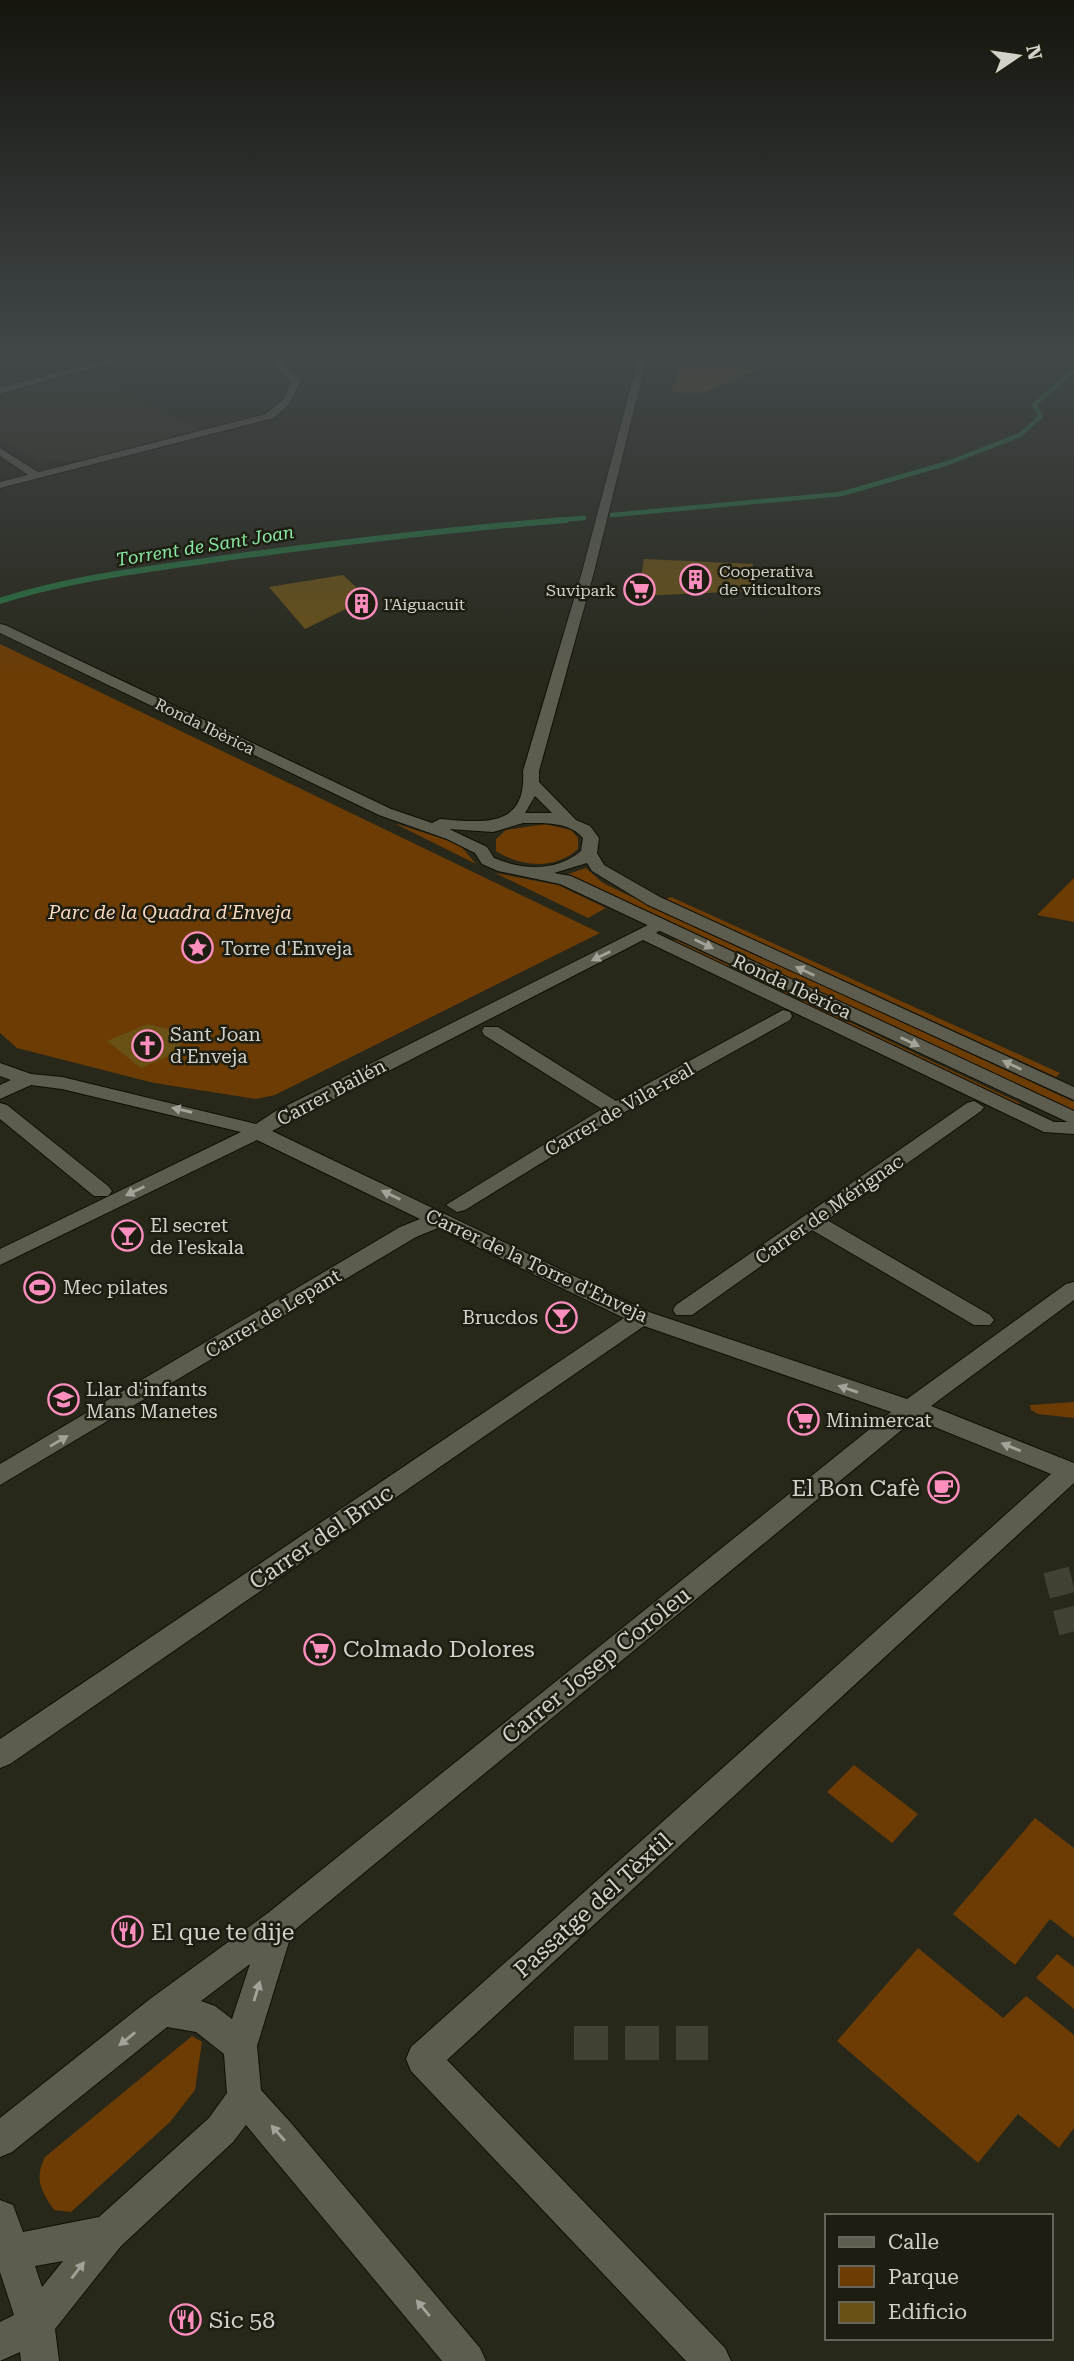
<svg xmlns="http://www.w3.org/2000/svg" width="1074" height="2361" font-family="'Roboto Serif',serif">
<rect width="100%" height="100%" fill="#27271a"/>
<!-- built -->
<path fill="#31301e" d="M 86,372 L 199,429 L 80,460 L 38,461 L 0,438 L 0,394 Z"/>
<!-- green -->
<g fill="#6c3c04">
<path d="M 0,644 L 600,933 L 275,1095 L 256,1099 L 154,1083 L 17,1048 L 0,1033 Z"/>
<path d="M 394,823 L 459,844 L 476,864 Z"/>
<path d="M 545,824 L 571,830 L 578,838 L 578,849 C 555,870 521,867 496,851 L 496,839 L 506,830 Z"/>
<path d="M 586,868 L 603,883 L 630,896 L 1074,1102 L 1074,1110 L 568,874 Z"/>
<path d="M 495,873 L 558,885 L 606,908 L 588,918 Z"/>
<path d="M 1074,878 L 1074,922 L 1037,915 Z"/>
<path d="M 671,897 L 1060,1073 L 1056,1077 L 666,899 Z"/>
<path d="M 676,940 L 1020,1103 L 1016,1107 L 671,942 Z"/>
<path d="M 1074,1402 L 1074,1418 L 1038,1414 L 1031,1410 L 1030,1405 Z"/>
<path d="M 854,1765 L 918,1814 L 892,1843 L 827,1792 Z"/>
<path d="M 1035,1818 L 1074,1848 L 1074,1938 L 1050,1919 L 1015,1965 L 953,1914 Z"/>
<path d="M 918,1948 L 1003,2018 L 1026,1996 L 1074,2035 L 1074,2128 L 1059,2148 L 1018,2114 L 978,2163 L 837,2041 Z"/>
<path d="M 1057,1954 L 1074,1967 L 1074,2009 L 1036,1978 Z"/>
<path d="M 192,2036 L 202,2042 L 195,2090 L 170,2122 L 71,2212 L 54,2210 C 41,2191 34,2179 45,2157 Z"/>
</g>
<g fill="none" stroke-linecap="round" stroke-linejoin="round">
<!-- stream-far1 -->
<g stroke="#286e40" stroke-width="4.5">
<path d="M 612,515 L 841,494 L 948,463 L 1020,435 L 1041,416 L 1034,405 L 1074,370"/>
<path d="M 545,521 L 584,518"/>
</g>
<!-- stream -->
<path stroke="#286e40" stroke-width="6" d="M 0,601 C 71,578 144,570 218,559 C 334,543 449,529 566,520"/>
</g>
<!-- building -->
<g fill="#695014">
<path d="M 680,366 L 759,369 L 701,393 L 671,392 Z"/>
<path d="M 644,559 L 753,564 L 752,591 L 638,596 Z"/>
<path d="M 343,575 L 368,598 L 305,629 L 269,587 Z"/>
<path d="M 148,1024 L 176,1031 L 182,1050 L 141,1068 L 107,1041 Z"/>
</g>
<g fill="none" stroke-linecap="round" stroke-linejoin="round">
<!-- street-tunnel-far1 -->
<path stroke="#414134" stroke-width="26" stroke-dasharray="26 13" stroke-linecap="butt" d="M 1056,1570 L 1072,1632"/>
<!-- street-tunnel -->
<path stroke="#414134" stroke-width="34" stroke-dasharray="34 17" stroke-linecap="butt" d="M 574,2043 L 708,2043"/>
<defs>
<g id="street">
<path d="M 136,352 L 150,352 L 0,394 L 0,388 Z"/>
<path d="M 0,448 L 41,474 L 41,478 L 33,478 L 0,456 Z"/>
<path d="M 660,919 L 669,924 L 656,933 L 1054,1122 L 1074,1122 L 1074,1134 L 1044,1132 L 643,940 L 272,1131 L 649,1312 L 907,1399 L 1066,1284 L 1074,1282 L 1074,1300 L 931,1406 L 1074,1463 L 1074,1483 L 447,2060 L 725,2348 L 731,2361 L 686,2361 L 411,2071 L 406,2059 L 411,2047 L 1051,1474 L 915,1419 L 292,1932 L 257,2046 L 261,2090 L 291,2123 L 480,2348 L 486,2361 L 442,2361 L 246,2125 L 233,2142 L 121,2246 L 55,2329 L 59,2361 L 21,2361 L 20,2352 L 0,2361 L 0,2322 L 14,2315 L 0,2272 L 0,2200 L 13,2205 L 23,2232 L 99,2217 L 209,2118 L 227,2093 L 224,2054 L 196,2032 L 167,2027 L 12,2152 L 0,2157 L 0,2118 L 150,1999 L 268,1913 L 891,1412 L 644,1326 L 10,1764 L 0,1768 L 0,1739 L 624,1318 L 438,1228 L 416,1237 L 0,1485 L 0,1464 L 400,1227 L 420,1219 L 257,1140 L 0,1265 L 0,1249 L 241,1132 L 62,1089 L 31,1085 L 0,1099 L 0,1085 L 11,1080 L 0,1076 L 0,1063 L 31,1074 L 62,1077 L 256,1124 L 274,1112 ZM 250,1964 L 232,2019 L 215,2006 L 201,2001 ZM 63,2261 L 42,2287 L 35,2266 Z"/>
<path d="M 783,1010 L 790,1012 L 792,1016 L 790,1020 L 623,1113 L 465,1210 L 457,1212 L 446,1205 L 602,1109 L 484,1035 L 482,1031 L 484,1027 L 498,1027 L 616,1101 Z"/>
<path d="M 974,1101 L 984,1107 L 981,1111 L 827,1220 L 990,1315 L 994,1320 L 990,1325 L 974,1325 L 812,1230 L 692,1315 L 676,1315 L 673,1310 L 676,1305 L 967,1103 Z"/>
<path d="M 0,1103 L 7,1105 L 108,1186 L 112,1191 L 108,1196 L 94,1196 L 0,1119 Z"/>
</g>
<g id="secondary">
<path d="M 260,352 L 269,352 L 301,380 L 291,402 L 274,418 L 0,488 L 0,482 L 266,414 L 284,399 L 291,381 Z"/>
<path d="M 640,352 L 648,352 L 594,572 L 539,771 L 539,782 L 576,820 L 590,826 L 599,838 L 597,853 L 604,865 L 660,897 L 1074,1087 L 1074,1100 L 648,905 L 592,871 L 587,863 L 554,873 L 571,876 L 1074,1111 L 1074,1125 L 560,884 L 498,871 L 482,864 L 475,853 L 447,839 L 379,815 L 0,633 L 0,624 L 5,625 L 391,809 L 432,823 L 440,819 C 480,822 527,830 523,771 L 582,572 ZM 535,796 L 552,813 L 525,813 ZM 523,823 C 543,823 569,821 583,838 L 581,851 C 556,872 522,870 494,858 L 487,847 L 449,829 L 493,832 Z"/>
</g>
</defs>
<!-- street casing -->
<use href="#street" stroke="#100f05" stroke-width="2"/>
<!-- secondary casing -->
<use href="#secondary" stroke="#100f05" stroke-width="2"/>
<!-- street -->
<use href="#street" fill="#5d5d4f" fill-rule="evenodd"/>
<!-- secondary -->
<use href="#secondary" fill="#5d5d4f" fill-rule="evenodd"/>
</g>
<!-- one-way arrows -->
<defs><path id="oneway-solid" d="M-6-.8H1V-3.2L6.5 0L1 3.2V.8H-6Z" transform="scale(1.75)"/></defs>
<g fill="#a3a399">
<use href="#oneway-solid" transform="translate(704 944) rotate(26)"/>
<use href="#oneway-solid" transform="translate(601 956) rotate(154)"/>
<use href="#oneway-solid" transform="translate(805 971) rotate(-155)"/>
<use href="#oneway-solid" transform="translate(910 1042) rotate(25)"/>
<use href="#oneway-solid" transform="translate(1012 1065) rotate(-155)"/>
<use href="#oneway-solid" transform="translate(182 1110) rotate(-167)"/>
<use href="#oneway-solid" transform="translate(135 1191) rotate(154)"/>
<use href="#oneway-solid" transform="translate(391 1195) rotate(-154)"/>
<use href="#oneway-solid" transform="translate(848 1389) rotate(-161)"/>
<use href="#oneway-solid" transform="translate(59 1441) rotate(-31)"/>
<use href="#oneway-solid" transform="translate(1011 1447) rotate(-158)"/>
<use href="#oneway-solid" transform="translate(257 1991) rotate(-73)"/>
<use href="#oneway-solid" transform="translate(127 2039) rotate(141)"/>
<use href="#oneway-solid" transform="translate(278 2133) rotate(-131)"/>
<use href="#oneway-solid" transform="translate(78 2270) rotate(-52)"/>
<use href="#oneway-solid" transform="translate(423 2308) rotate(-130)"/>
</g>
<!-- sky -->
<linearGradient id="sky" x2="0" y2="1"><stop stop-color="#15150e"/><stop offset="0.52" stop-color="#414749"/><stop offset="1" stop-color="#414749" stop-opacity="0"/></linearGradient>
<rect width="1074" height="682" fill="url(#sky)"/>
<!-- icons -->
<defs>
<symbol id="building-ring" viewBox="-11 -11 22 22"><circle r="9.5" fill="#1d1d11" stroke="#fd8ebe" stroke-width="1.5"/><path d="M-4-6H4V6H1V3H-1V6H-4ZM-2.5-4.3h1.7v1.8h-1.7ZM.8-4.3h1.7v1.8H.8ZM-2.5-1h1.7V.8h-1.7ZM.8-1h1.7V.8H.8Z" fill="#fd8ebe"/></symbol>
<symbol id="supermarket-ring" viewBox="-11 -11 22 22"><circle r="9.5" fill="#1d1d11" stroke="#fd8ebe" stroke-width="1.5"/><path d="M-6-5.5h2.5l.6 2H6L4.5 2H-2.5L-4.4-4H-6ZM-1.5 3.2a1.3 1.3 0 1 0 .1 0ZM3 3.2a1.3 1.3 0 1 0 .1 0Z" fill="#fd8ebe"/></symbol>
<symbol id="sight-ring" viewBox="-11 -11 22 22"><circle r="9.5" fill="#1d1d11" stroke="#fd8ebe" stroke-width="1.5"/><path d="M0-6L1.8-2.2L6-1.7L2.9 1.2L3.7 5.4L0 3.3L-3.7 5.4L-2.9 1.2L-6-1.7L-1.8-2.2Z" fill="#fd8ebe"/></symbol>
<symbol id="church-ring" viewBox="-11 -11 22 22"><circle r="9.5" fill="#1d1d11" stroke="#fd8ebe" stroke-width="1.5"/><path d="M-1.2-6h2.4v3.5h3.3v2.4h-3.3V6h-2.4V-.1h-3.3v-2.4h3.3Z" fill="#fd8ebe"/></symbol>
<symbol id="bar-ring" viewBox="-11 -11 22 22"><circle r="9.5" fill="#1d1d11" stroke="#fd8ebe" stroke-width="1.5"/><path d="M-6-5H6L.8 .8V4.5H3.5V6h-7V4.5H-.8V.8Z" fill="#fd8ebe"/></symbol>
<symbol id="stadium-ring" viewBox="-11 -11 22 22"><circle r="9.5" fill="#1d1d11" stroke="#fd8ebe" stroke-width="1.5"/><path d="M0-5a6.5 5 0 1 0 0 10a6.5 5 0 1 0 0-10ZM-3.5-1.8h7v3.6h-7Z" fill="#fd8ebe"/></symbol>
<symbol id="school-ring" viewBox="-11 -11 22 22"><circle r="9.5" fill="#1d1d11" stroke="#fd8ebe" stroke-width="1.5"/><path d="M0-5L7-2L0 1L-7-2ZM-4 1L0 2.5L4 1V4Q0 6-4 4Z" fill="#fd8ebe"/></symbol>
<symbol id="cafe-ring" viewBox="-11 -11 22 22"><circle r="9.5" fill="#1d1d11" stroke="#fd8ebe" stroke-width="1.5"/><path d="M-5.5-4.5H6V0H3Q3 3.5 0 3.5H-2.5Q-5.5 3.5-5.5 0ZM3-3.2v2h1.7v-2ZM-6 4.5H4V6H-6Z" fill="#fd8ebe"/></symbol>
<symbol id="restaurant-ring" viewBox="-11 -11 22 22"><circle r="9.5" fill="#1d1d11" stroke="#fd8ebe" stroke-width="1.5"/><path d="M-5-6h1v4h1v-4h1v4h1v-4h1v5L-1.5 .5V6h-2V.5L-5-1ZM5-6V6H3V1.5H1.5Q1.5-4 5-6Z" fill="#fd8ebe"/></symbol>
</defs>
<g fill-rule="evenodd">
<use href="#building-ring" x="678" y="562" width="35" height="35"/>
<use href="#supermarket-ring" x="622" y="572" width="35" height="35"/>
<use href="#building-ring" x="344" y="586" width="35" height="35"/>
<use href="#sight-ring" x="180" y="930" width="35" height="35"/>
<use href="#church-ring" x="130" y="1028" width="35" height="35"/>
<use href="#bar-ring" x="110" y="1218" width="35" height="35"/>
<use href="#stadium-ring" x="22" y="1270" width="35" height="35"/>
<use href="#bar-ring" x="544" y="1300" width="35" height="35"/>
<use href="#school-ring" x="46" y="1382" width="35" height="35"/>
<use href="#supermarket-ring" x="786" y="1402" width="35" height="35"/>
<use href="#cafe-ring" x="926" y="1470" width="35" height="35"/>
<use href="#supermarket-ring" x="302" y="1632" width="35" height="35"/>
<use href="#restaurant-ring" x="110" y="1914" width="35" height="35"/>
<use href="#restaurant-ring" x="168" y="2302" width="35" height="35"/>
</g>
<g text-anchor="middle" stroke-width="5" stroke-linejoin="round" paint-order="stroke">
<!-- far-poi labels -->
<g font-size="16" fill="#d2d2ca" stroke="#1d1d11" text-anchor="start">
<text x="719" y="577">Cooperativa<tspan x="719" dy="18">de viticultors</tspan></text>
<text x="616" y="596" text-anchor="end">Suvipark</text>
<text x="384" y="610">l'Aiguacuit</text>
</g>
<!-- far-street labels -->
<g font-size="16" fill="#d2d2ca" stroke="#1d1d11">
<text transform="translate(205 726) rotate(26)" y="6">Ronda Ibèrica</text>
</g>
<!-- far-water labels -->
<g font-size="18" font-style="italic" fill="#88e7a3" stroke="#1d1d11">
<text transform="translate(205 546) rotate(-9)" y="6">Torrent de Sant Joan</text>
</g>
<!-- park labels -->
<g font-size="19" font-style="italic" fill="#fcdabf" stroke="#1d1d11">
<text x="170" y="919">Parc de la Quadra d'Enveja</text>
</g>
<!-- poi labels -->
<g font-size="19" fill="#d2d2ca" stroke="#1d1d11" text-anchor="start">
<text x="221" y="955">Torre d'Enveja</text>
<text x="170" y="1041">Sant Joan<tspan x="170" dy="22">d'Enveja</tspan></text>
<text x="150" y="1232">El secret<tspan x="150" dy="22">de l'eskala</tspan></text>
<text x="63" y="1294">Mec pilates</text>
<text x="538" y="1324" text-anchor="end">Brucdos</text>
<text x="86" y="1396">Llar d'infants<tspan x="86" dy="22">Mans Manetes</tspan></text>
<text x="826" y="1427">Minimercat</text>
</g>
<!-- street labels -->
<g font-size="19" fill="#d2d2ca" stroke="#1d1d11">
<text transform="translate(792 986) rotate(25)" y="7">Ronda Ibèrica</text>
<text transform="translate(331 1092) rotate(-28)" y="7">Carrer Bailén</text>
<text transform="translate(619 1109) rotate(-30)" y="7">Carrer de Vila-real</text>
<text transform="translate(829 1209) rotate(-35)" y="7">Carrer de Mérignac</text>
<text transform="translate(537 1265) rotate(25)" y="7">Carrer de la Torre d'Enveja</text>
<text transform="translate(273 1313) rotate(-31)" y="7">Carrer de Lepant</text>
</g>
<!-- near-poi labels -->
<g font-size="23" fill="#d2d2ca" stroke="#1d1d11" text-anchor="start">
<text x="920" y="1496" text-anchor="end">El Bon Cafè</text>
<text x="343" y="1657">Colmado Dolores</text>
<text x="151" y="1940">El que te dije</text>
<text x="209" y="2328">Sic 58</text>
</g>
<!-- near-street labels -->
<g font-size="23" fill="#d2d2ca" stroke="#1d1d11">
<text transform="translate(321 1537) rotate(-34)" y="8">Carrer del Bruc</text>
<text transform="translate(596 1665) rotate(-39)" y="8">Carrer Josep Coroleu</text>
<text transform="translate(593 1905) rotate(-42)" y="8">Passatge del Tèxtil</text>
</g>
</g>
<!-- legend -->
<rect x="825" y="2214" width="228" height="126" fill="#1d1d11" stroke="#65655b" stroke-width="2"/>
<rect x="839" y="2237" width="35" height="10" fill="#5d5d4f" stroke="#65655b" stroke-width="2"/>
<text x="888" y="2249" font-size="21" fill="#d2d2ca">Calle</text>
<rect x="839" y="2266" width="35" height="21" fill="#6c3c04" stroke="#65655b" stroke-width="2"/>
<text x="888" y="2284" font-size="21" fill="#d2d2ca">Parque</text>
<rect x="839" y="2302" width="35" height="21" fill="#695014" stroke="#65655b" stroke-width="2"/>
<text x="888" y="2319" font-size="21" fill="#d2d2ca">Edificio</text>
<!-- north arrow -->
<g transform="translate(1018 56) rotate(77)" stroke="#1d1d11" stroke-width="5" paint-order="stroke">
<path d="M0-5L12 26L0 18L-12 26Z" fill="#d2d2ca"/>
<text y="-10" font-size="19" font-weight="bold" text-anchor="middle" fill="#d2d2ca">N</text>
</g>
</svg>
